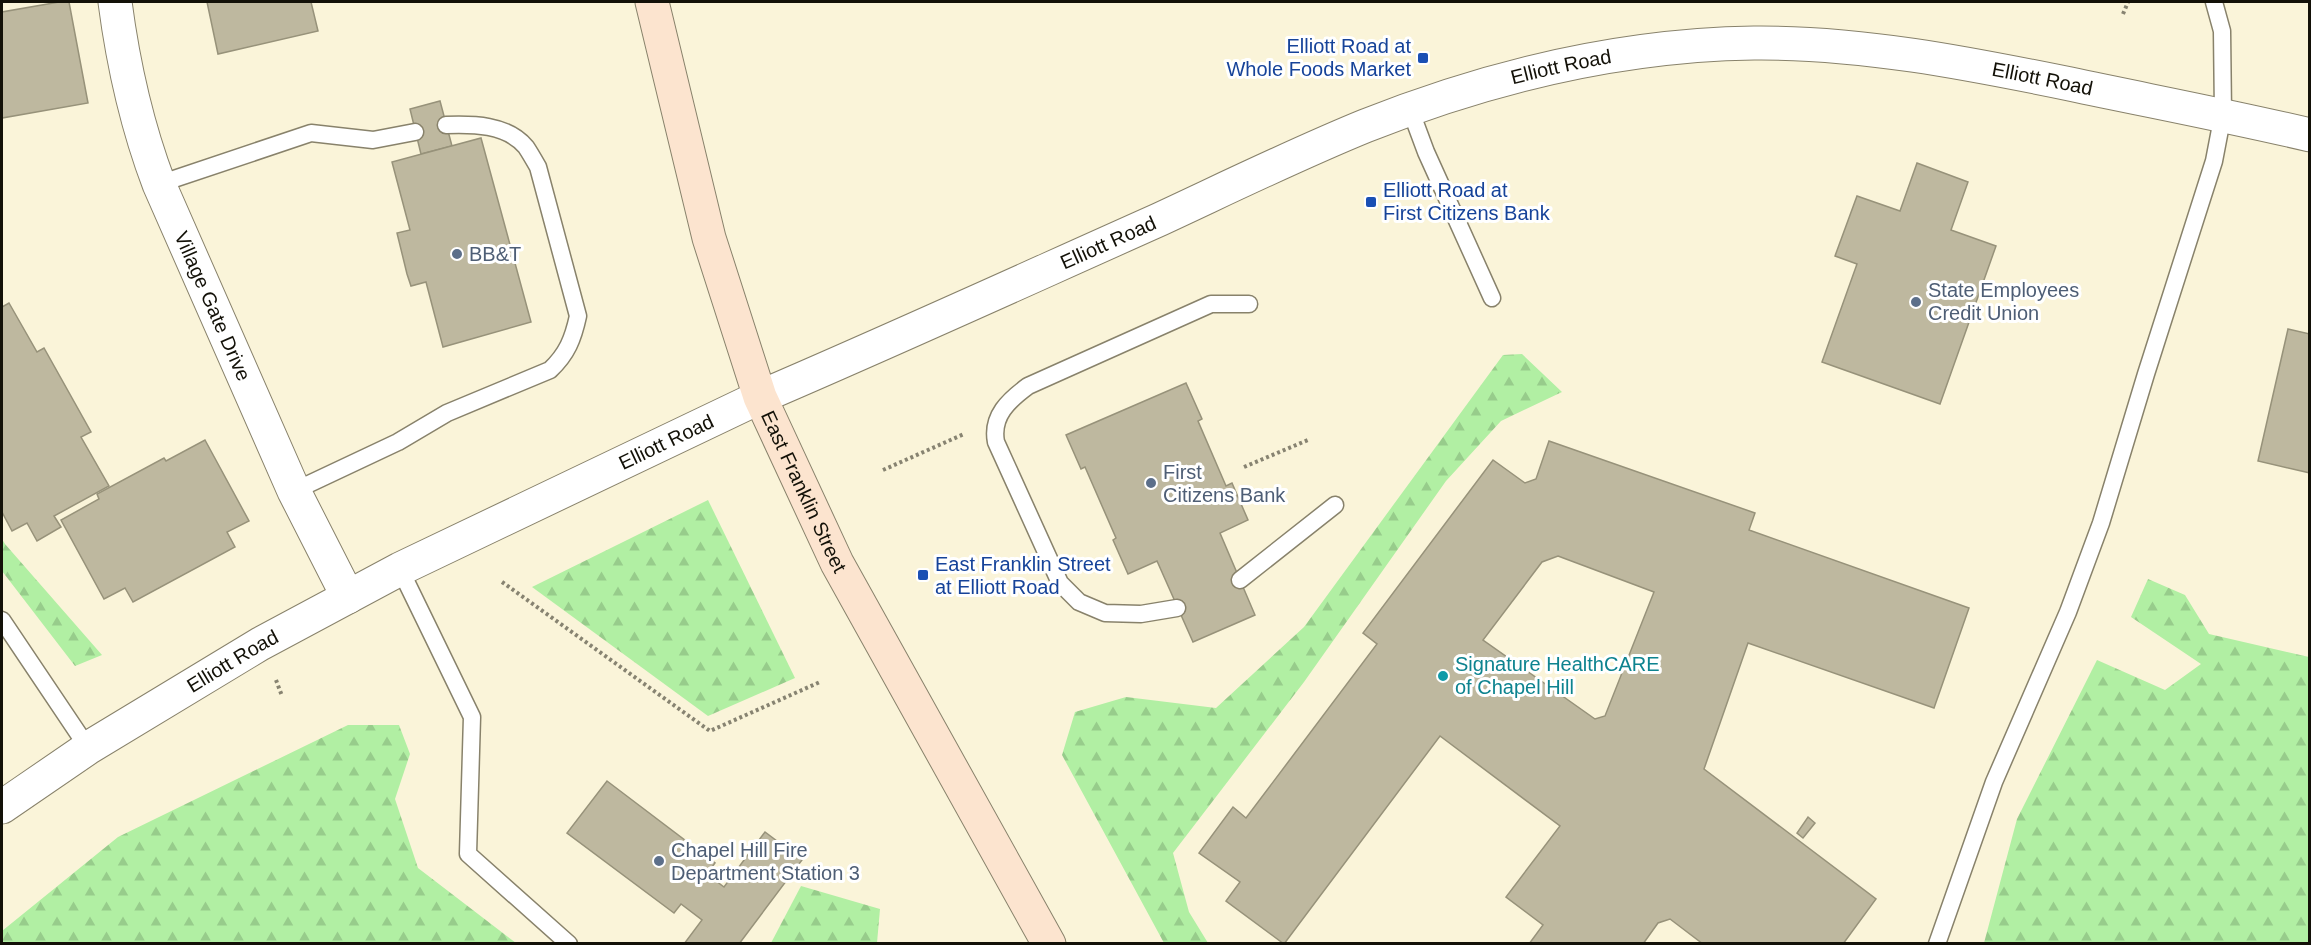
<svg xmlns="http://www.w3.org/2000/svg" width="2311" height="945" font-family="Arial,sans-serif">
<defs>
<pattern id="forest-firs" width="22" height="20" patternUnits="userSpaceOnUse" patternTransform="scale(1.5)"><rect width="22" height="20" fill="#b1efa3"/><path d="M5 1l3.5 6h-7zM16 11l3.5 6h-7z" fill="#97cc8b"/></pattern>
</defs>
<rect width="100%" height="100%" fill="#faf4d9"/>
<!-- forest -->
<g fill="url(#forest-firs)">
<path d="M 1522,354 L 1562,392 L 1501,421 L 1446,481 L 1304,682 L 1173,853 L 1189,912 L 1208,943 L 1164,943 L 1062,755 L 1075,712 L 1126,697 L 1216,708 L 1304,627 L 1503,355 Z"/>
<path d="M 708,500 L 795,678 L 708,716 L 532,587 Z"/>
<path d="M 2,539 L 5,544 L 102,655 L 75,666 L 2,571 Z"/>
<path d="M 2148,579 L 2185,595 L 2209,634 L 2309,657 L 2309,943 L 1984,943 L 2017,819 L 2097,660 L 2165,690 L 2201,664 L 2131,617 Z"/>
<path d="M 348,725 L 399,725 L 410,754 L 395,799 L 418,868 L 516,943 L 2,943 L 2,931 L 118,837 Z"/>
<path d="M 801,886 L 880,909 L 877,943 L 771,943 Z"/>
</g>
<!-- building -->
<g fill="#beb89f" stroke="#97927a" stroke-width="1.5" fill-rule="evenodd">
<path d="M 59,2 L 69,2 L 88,103 L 2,118 L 2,12 Z"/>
<path d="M 207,2 L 311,2 L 318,31 L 218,54 Z"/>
<path d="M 440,101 L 452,146 L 421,154 L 410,109 Z"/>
<path d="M 481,138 L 531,322 L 443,347 L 426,282 L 411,286 L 407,274 L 397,233 L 410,230 L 392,162 Z"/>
<path d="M 1917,163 L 1968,182 L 1951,230 L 1996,246 L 1940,404 L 1822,362 L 1857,264 L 1835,256 L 1857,196 L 1900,211 Z"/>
<path d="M 9,303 L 37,352 L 44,348 L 91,432 L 81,437 L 109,486 L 54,516 L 61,527 L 37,541 L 27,523 L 12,531 L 2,512 L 2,307 Z"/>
<path d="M 2288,329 L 2310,334 L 2310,473 L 2258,461 Z"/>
<path d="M 1186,383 L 1202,419 L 1198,421 L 1226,486 L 1232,483 L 1248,520 L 1220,533 L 1255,615 L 1193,642 L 1157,561 L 1128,574 L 1113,540 L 1116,538 L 1085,467 L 1081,469 L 1066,435 Z"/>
<path d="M 205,440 L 249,521 L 227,532 L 235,547 L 133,602 L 125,588 L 104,599 L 61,520 L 99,499 L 97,494 L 164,458 L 166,461 Z"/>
<path d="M 1549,441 L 1755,513 L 1749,530 L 1969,608 L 1934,708 L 1748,643 L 1704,769 L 1876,899 L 1843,944 L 1703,944 L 1670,919 L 1658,923 L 1643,944 L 1529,944 L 1543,925 L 1506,897 L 1560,826 L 1440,736 L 1284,944 L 1226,901 L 1240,882 L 1199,853 L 1233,807 L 1246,818 L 1377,644 L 1363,633 L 1493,460 L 1525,483 L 1536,479 ZM 1558,556 L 1654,592 L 1605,716 L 1595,719 L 1483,640 L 1542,562 Z"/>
<path d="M 607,781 L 715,863 L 707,874 L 724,887 L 765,832 L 802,860 L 739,944 L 684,944 L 702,920 L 681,904 L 674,913 L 567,833 Z"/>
<path d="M 1808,817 L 1815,823 L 1803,838 L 1797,833 Z"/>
</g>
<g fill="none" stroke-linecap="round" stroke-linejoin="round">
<defs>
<g id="service">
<path d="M 1410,109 L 1426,152 L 1492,298"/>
<path d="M 159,184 L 311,133 L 373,140 L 415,132"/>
<path d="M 294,491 L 398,442 L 447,413 L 550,370 C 567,354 573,339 578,316 L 538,167 C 534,160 530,153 526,147 C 507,124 472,124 446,125"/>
<path d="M 400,569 L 472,717 L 468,854 L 569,944"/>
<path d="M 1240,580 L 1335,505"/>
<path d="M 1177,608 L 1141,614 L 1105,613 L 1079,602 L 1060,583 L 996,442 C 991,416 1009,400 1028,386 L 1211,304 L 1249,304"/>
<path d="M 2,620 L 88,748"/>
<path d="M 1937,944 L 1994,782 L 2068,612 L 2101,523 L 2146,374 L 2214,161 L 2223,114 L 2222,31 L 2214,2"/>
</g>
<g id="minor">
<path id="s1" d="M 115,2 C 123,63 137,126 159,184 L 294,491 L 348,597"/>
<path id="s2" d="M 2,807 L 88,748 L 260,644 L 400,569 L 760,397"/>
</g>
<g id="tertiary">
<path id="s3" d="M 760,397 C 893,340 1024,280 1156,221 C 1225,189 1294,155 1365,126 C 1488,77 1620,45 1754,43 C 1860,42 1967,63 2070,84 C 2150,101 2230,116 2310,135"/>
</g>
<g id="secondary">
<path id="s4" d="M 652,2 L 709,238 L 760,397 L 837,563 L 1049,944"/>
</g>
</defs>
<!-- service casing -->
<use href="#service" stroke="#88826b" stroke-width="19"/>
<!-- minor casing -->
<use href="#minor" stroke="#88826b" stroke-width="35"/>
<!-- tertiary casing -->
<use href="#tertiary" stroke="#88826b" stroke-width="35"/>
<!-- secondary casing -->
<use href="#secondary" stroke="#88826b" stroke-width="35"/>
<!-- path -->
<g stroke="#878371" stroke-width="4" stroke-dasharray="3 3" stroke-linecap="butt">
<path d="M 2123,14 L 2128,2"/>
<path d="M 1244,467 L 1308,440"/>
<path d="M 883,470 L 964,434"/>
<path d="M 502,582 L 710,731 L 820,682"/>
<path d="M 276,680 L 282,696"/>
</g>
<!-- service -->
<use href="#service" stroke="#fff" stroke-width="16"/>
<!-- minor -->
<use href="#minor" stroke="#fff" stroke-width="33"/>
<!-- tertiary -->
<use href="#tertiary" stroke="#fff" stroke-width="33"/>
<!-- secondary -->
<use href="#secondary" stroke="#fce4cf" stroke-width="33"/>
</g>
<!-- markers -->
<g fill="#1a4fb4" stroke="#fff" stroke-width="2">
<rect x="1417" y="52" width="12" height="12" rx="3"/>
<rect x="1365" y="196" width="12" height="12" rx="3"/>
<rect x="917" y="569" width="12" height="12" rx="3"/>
</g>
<g fill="#5c6f8a" stroke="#fff" stroke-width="2">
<circle cx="457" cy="254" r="6"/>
<circle cx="1916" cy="302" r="6"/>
<circle cx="1151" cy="483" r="6"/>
<circle cx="659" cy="861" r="6"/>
</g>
<circle fill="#0f9aa8" stroke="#fff" stroke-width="2" cx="1443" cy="676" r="6"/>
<g text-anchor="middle" stroke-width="6" stroke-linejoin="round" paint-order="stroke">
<!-- transit labels -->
<g font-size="20" fill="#164399" stroke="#fff" text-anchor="start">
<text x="1411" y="53" text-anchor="end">Elliott Road at<tspan x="1411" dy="23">Whole Foods Market</tspan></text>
<text x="1383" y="197">Elliott Road at<tspan x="1383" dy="23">First Citizens Bank</tspan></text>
<text x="935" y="571">East Franklin Street<tspan x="935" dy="23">at Elliott Road</tspan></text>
</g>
<!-- street labels -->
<g font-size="20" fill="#131108" stroke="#fff">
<text dy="7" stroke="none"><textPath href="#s3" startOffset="868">Elliott Road</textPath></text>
<text dy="7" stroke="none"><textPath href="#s3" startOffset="1354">Elliott Road</textPath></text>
<text dy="7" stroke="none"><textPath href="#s3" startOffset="381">Elliott Road</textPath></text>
<text dy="7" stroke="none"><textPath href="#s1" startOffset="321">Village Gate Drive</textPath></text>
<text dy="7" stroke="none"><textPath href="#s2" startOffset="759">Elliott Road</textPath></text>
<text dy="7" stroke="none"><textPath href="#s4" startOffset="514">East Franklin Street</textPath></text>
<text dy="7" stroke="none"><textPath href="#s2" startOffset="273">Elliott Road</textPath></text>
</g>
<!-- service labels -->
<g font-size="20" fill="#4e5e75" stroke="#fff" text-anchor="start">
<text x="469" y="261">BB&amp;T</text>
<text x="1928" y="297">State Employees<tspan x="1928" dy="23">Credit Union</tspan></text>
<text x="1163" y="479">First<tspan x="1163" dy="23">Citizens Bank</tspan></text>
<text x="671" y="857">Chapel Hill Fire<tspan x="671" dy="23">Department Station 3</tspan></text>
</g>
<!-- culture labels -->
<g font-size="20" fill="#0d838f" stroke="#fff" text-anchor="start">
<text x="1455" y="671">Signature HealthCARE<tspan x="1455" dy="23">of Chapel Hill</tspan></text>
</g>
</g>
<!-- border -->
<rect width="2311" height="945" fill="none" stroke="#131108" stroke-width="6"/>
</svg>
